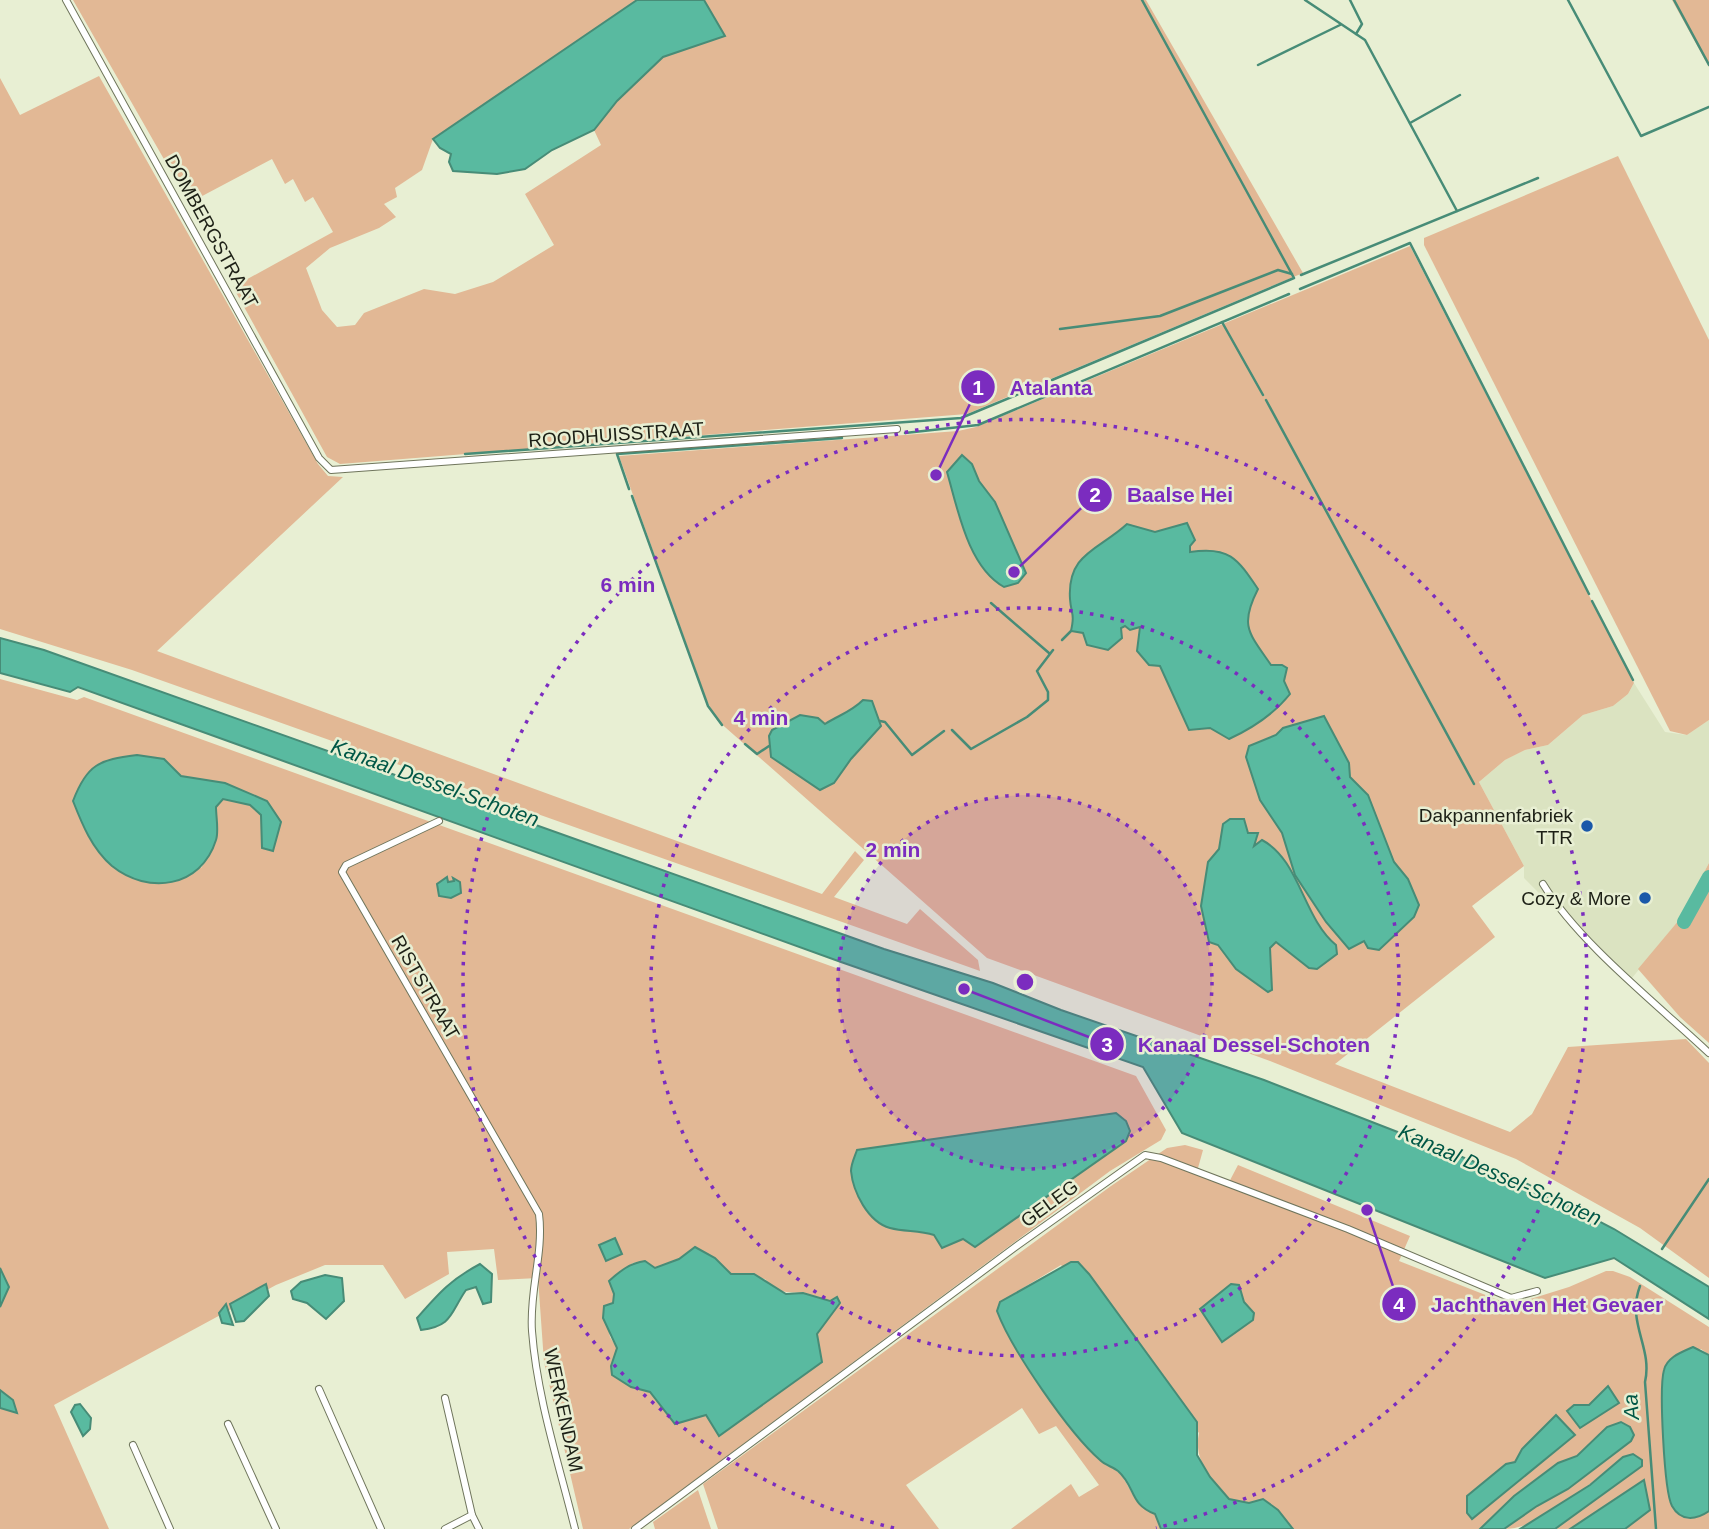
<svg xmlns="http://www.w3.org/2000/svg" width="1709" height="1529" font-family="Helvetica,sans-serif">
<rect width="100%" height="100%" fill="#e8efd3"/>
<!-- built -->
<path fill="#dbe3c1" d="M 1634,683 L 1665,732 L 1687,735 L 1709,720 L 1709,863 L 1679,920 L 1628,983 L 1524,878 L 1524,866 L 1479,782 L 1505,760 L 1525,750 L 1548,745 L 1583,715 L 1613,706 L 1628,694 Z"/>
<!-- green -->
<g fill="#e2b895" fill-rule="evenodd">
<path d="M 73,0 L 637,0 L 433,139 L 422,170 L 395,188 L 397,197 L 384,204 L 396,217 L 379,228 L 330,248 L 306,268 L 322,310 L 337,327 L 355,325 L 364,313 L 424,289 L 455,294 L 493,282 L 554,245 L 525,194 L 601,145 L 594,130 L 617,101 L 663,57 L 725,36 L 704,0 L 1146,0 L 1303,273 L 967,414 L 340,464 L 327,457 L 233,287 L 333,232 L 313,197 L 305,202 L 293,179 L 285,184 L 272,159 L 189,203 Z"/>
<path d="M 1672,0 L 1709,0 L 1709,67 Z"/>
<path d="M 99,76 L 318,464 L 328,476 L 343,477 L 157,651 L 822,894 L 855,851 L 864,860 L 834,897 L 907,924 L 920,909 L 978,960 L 980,971 L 132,670 L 0,629 L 0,78 L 20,115 Z"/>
<path d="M 1618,156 L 1709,340 L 1709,720 L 1687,735 L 1670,731 L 1424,245 L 1424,238 Z"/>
<path d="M 1410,246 L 1634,683 L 1628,694 L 1613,706 L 1583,715 L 1548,745 L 1525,750 L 1505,760 L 1479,782 L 1524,866 L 1472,906 L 1495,937 L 1335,1064 L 1510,1132 L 1532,1114 L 1568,1047 L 1686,1039 L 1709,1063 L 1709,1278 L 1640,1228 L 1516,1159 L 1270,1061 L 987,958 L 717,720 L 707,701 L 619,456 L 958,431 L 976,427 Z"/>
<path d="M 0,679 L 77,700 L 84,697 L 1136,1076 L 1166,1130 L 1161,1140 L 1110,1171 L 629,1529 L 583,1529 L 544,1362 L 538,1278 L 498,1280 L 494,1249 L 447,1252 L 449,1274 L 405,1299 L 383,1265 L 325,1265 L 276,1285 L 54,1405 L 109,1529 L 0,1529 ZM 164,759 L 181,776 L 225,783 L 267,801 L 262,848 L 262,815 L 250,805 L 223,799 L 216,807 L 217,839 L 201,868 ZM 1116,1113 L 1126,1121 L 942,1248 L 934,1235 L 918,1230 L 888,1228 L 857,1150 ZM 695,1247 L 715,1258 L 731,1274 L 765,1279 C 777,1293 784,1292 802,1293 C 811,1294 821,1299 831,1301 L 816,1334 L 818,1354 L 719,1436 L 706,1415 L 675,1423 L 650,1392 L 631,1387 L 611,1366 L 617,1348 L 610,1337 L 604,1306 L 613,1304 L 614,1294 L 610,1281 L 633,1263 L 644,1261 L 655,1268 L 679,1259 Z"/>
<path d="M 1709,863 L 1709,1043 L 1680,1017 L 1638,969 L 1679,920 Z"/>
<path d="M 1185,1145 L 1203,1150 L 1198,1168 L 1228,1184 L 1238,1165 L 1410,1236 L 1399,1261 L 1511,1305 L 1569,1287 L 1606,1271 L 1613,1271 L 1630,1277 L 1709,1327 L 1709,1355 L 1701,1349 C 1692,1352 1678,1354 1670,1359 C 1653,1372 1667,1481 1671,1504 L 1706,1513 L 1709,1511 L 1709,1529 L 1625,1529 L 1650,1510 L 1644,1480 L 1570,1529 L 1555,1529 L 1641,1466 L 1642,1460 L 1623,1457 C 1593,1480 1543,1529 1504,1529 L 1537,1506 L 1568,1489 L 1631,1441 L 1588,1446 L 1577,1456 L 1558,1463 L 1514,1496 L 1480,1529 L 1293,1529 C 1276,1503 1256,1504 1229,1499 C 1212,1480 1193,1461 1199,1433 L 1061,1265 L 1000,1302 L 997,1311 C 1021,1364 1058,1417 1099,1459 C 1105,1465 1115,1468 1121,1475 C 1133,1491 1134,1506 1155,1514 L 1161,1529 L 1011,1529 L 1071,1484 L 1079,1497 L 1099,1485 L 1056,1426 L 1039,1434 L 1022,1408 L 906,1485 L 939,1529 L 718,1529 L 703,1484 L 1111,1186 L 1167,1148 ZM 1556,1415 L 1575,1435 L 1467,1513 L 1468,1505 L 1515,1462 Z"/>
<path d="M 698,1490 L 711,1529 L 655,1529 L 653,1522 Z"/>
</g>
<!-- water -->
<g fill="#59baa0" stroke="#478c77" stroke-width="2">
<path d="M 637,0 L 704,0 L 725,36 L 663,57 L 617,101 L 594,130 L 552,150 L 525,169 L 497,174 L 453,171 L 449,162 L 451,154 L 440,148 L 433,139 Z"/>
<path d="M 962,455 L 972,464 L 979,481 L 995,502 L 1026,573 L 1018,583 L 1004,587 C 968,567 958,510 947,472 Z"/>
<path d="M 1187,523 L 1195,540 L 1190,546 L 1190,552 C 1229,546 1237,558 1258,589 C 1239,626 1249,633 1271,665 L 1282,665 L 1287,668 L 1284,681 L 1290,694 C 1274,714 1253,728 1229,739 L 1210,728 L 1189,730 L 1160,666 L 1149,665 L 1137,651 L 1140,627 L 1130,630 L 1125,626 L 1121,628 L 1122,638 L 1108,650 L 1087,645 L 1083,633 L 1071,631 C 1075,613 1071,614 1070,599 C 1067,553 1099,550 1127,524 L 1155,532 Z"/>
<path d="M 0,638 L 44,650 L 884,949 L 993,983 L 1061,1010 L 1264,1080 L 1516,1178 L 1614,1229 L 1709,1287 L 1709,1319 L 1614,1258 L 1545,1278 L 1182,1133 L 1143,1067 L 841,962 L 78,687 L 70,692 L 0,673 Z"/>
<path d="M 863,700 L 872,701 L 881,726 L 851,759 L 834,783 L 820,790 L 771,757 L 769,736 L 772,730 L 800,715 L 818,718 L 825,724 C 839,715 851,712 863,700 Z"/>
<path d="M 1324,716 L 1349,763 L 1350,777 L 1368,795 L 1394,862 L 1408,879 L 1419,905 L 1414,917 L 1379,950 L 1368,948 L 1364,941 L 1349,949 L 1326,922 L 1295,875 L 1282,833 L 1260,800 L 1246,757 L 1249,746 L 1276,735 L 1283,728 Z"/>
<path d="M 137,755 L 164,759 L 181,776 L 225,783 L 267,801 L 281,822 L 273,851 L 262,848 L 261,815 L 250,805 L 223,799 L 216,807 C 216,817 219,831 216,840 C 201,888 148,895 112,866 C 92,849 82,824 73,801 C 87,764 99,760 137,755 Z"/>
<path d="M 1230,819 L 1244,819 L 1248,833 L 1258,833 L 1254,846 L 1262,840 C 1300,860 1303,918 1336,945 L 1337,954 L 1317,969 L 1309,968 L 1276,942 L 1270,948 L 1272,990 L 1268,992 L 1236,969 L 1218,945 L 1209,942 L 1201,906 L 1208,862 L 1219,849 L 1223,824 Z"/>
<path d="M 447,877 L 448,882 L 454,881 L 453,878 L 460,882 L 461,893 L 451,898 L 439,896 L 437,884 Z"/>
<path d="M 1116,1113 L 1126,1121 L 1130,1131 L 1126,1141 L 975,1247 L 963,1239 L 942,1248 L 934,1235 C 919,1230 905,1232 890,1228 C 868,1222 853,1192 851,1171 C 851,1164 855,1156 857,1150 Z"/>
<path d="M 615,1238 L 622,1254 L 606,1261 L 599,1245 Z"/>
<path d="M 695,1247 L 715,1258 L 731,1274 L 754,1274 L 786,1294 L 803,1293 L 830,1301 L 837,1297 L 840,1303 L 817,1334 L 822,1362 L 719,1436 L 706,1415 L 675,1424 L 650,1392 L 631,1387 L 612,1375 L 611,1366 L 617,1348 L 603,1318 L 604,1306 L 613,1303 L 614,1294 L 609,1281 C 620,1271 630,1263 645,1261 L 655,1268 L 679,1259 Z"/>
<path d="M 1071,1262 L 1078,1262 L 1089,1274 L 1197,1422 L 1197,1455 L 1210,1477 L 1229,1499 L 1249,1503 L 1263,1499 L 1278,1510 L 1293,1529 L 1161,1529 L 1155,1514 C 1129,1504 1136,1487 1118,1471 C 1113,1467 1105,1465 1100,1460 C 1069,1433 1011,1349 997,1311 L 1000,1302 Z"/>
<path d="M 480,1264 L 492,1274 L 491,1302 L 483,1304 L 476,1287 L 466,1290 C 450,1313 453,1326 421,1330 L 417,1318 C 439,1293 450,1280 480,1264 Z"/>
<path d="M 0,1268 L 9,1287 L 0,1307 Z"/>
<path d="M 325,1275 L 342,1278 L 344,1301 L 326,1319 L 307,1303 L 293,1299 L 291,1291 L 301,1282 Z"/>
<path d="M 266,1284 L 269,1296 L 244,1321 L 236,1322 L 230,1304 Z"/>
<path d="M 1231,1284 L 1239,1285 L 1244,1302 L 1254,1313 L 1253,1320 L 1222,1342 L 1200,1309 Z"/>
<path d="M 226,1304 L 233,1325 L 222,1323 L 219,1313 Z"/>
<path d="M 1693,1347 L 1709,1355 L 1709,1511 C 1696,1520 1681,1522 1672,1506 C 1664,1491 1659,1387 1664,1370 C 1667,1357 1682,1352 1693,1347 Z"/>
<path d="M 1608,1386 L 1619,1403 L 1580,1428 L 1567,1411 L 1574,1405 L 1589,1405 Z"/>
<path d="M 0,1390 L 13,1400 L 17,1413 L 0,1408 Z"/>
<path d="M 80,1404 L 91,1418 L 90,1429 L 83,1436 L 71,1412 L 75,1405 Z"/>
<path d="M 1556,1415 L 1575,1435 L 1472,1519 L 1467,1513 L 1467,1496 L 1506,1464 L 1515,1462 L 1522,1449 Z"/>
<path d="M 1621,1422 L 1630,1427 L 1634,1435 L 1631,1441 L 1568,1489 L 1537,1506 L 1504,1529 L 1480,1529 L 1514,1496 L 1558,1463 L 1577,1456 L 1607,1427 Z"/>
<path d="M 1633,1454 L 1642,1460 L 1642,1466 L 1555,1529 L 1520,1529 L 1590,1485 L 1623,1457 Z"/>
<path d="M 1644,1480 L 1650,1510 L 1625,1529 L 1570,1529 Z"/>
</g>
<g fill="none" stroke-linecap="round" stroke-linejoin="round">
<!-- stream -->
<g stroke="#478c77" stroke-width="2.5">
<path d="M 1305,0 L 1365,40 L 1457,211"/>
<path d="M 1350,0 L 1362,24 L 1356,34"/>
<path d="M 1568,0 L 1641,136 L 1709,107"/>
<path d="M 1674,0 L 1709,65"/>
<path d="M 1258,65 L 1340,25"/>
<path d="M 1410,123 L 1460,95"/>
<path d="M 1301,275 L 1538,178"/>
<path d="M 1300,289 L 1410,243 L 1589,594"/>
<path d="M 1222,322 L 1263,395"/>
<path d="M 1060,329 L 1160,316 L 1278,270 L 1292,274"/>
<path d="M 1052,380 L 1294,278 L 1142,0"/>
<path d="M 1266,400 L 1474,784"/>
<path d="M 905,433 L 978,425 L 1289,294"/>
<path d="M 465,454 L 961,418 L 1048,382"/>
<path d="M 629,489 L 617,454 L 842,438"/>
<path d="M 632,496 L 708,706 L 722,725"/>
<path d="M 1592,601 L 1633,680"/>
<path d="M 991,603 L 1049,653"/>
<path d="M 1062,640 L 1071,631"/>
<path d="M 880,721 L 885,722 L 912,755 L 944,731"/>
<path d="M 952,730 L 971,749 L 1027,717 L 1048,700 L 1048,692 L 1037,671 L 1053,650"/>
<path d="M 745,744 L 757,754 L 769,746"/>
<path d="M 1662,1249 L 1709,1179"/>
<path d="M 1640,1286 C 1626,1323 1653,1347 1645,1382 L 1656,1529"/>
</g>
<!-- river -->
<path stroke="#59baa0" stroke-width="14" d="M 1684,922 L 1709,877"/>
<defs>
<g id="street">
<path d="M 66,0 L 319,458 L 331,470 L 897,429"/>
<path d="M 439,821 L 346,865 L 342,872 L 539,1214 C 544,1253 529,1291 532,1331 C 537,1398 559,1464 575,1529"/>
<path d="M 1543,884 C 1579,943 1657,1004 1709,1053"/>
<path d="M 319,1389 L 381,1529"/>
<path d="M 445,1398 L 472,1515 L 479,1529"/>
<path d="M 228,1424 L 276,1529"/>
<path d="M 133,1445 L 170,1529"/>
<path d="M 445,1529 L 472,1515"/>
<path d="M 635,1529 L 1018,1245 L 1145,1155 L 1161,1158 L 1348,1229 L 1511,1298 L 1537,1291"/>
</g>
</defs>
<!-- street casing -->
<use href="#street" stroke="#6f755c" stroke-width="8"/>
<!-- street -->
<use href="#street" stroke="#fff" stroke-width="6"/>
</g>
<!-- distance rings -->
<circle cx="1025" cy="982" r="187" fill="#7b2cbf" fill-opacity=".12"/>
<g fill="none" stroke="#7b2cbf" stroke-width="3.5" stroke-dasharray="3.5 7">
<circle cx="1025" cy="982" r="187"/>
<circle cx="1025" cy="982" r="374"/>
<path d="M894 1528A562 562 0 1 1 1156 1528"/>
</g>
<!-- markers -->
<g fill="#1a58a9" stroke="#e8efd3" stroke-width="2.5">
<circle cx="1587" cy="826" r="7"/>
<circle cx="1645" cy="898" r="7"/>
</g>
<g text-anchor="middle" stroke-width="5" stroke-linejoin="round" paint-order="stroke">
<!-- street labels -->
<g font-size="19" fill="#1d2016" stroke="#e8efd3">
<text transform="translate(212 231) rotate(61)" y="7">DOMBERGSTRAAT</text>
<text transform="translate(616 434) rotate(-4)" y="7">ROODHUISSTRAAT</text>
<text transform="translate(426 987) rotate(60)" y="7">RISTSTRAAT</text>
<text transform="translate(1049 1203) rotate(-36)" y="7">GELEG</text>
<text transform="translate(564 1410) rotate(78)" y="7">WERKENDAM</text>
</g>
<!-- poi labels -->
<g font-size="19" fill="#1d2016" stroke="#e8efd3" text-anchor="end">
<text x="1573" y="822">Dakpannenfabriek<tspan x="1573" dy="22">TTR</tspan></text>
<text x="1631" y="905">Cozy &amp; More</text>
</g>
<!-- water labels -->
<g font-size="21" font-style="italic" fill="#005746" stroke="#e8efd3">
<text transform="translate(435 783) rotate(20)" y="7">Kanaal Dessel-Schoten</text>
<text transform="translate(1500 1175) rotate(24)" y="7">Kanaal Dessel-Schoten</text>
<text transform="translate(1631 1407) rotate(-94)" y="7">Aa</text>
</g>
</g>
<circle cx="1025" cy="982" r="10" fill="#7b2cbf" stroke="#e8efd3" stroke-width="3.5"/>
<g font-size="21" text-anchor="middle" font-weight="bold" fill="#7b2cbf" stroke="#e8efd3" stroke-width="5" stroke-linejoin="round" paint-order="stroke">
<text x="628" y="592">6 min</text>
<text x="761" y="725">4 min</text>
<text x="893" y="857">2 min</text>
</g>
<!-- callouts -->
<path fill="none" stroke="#7b2cbf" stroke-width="2.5" d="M936 475L978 387M1014 572L1095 495M964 989L1107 1044M1367 1210L1399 1304"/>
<g fill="#7b2cbf" stroke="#e8efd3" stroke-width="2.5">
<circle cx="936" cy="475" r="7"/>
<circle cx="1014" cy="572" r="7"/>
<circle cx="964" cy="989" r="7"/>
<circle cx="1367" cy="1210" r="7"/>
<circle cx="978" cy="387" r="18"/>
<circle cx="1095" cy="495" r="18"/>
<circle cx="1107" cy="1044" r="18"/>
<circle cx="1399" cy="1304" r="18"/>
</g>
<g font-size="21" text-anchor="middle" font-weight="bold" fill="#fff">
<text x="978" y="395">1</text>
<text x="1095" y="502">2</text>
<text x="1107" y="1052">3</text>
<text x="1399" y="1312">4</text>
</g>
<g font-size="21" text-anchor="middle" font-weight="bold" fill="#7b2cbf" stroke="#e8efd3" stroke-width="5" stroke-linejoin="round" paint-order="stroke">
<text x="1051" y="395">Atalanta</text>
<text x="1180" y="502">Baalse Hei</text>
<text x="1254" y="1052">Kanaal Dessel-Schoten</text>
<text x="1547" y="1312">Jachthaven Het Gevaer</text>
</g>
</svg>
